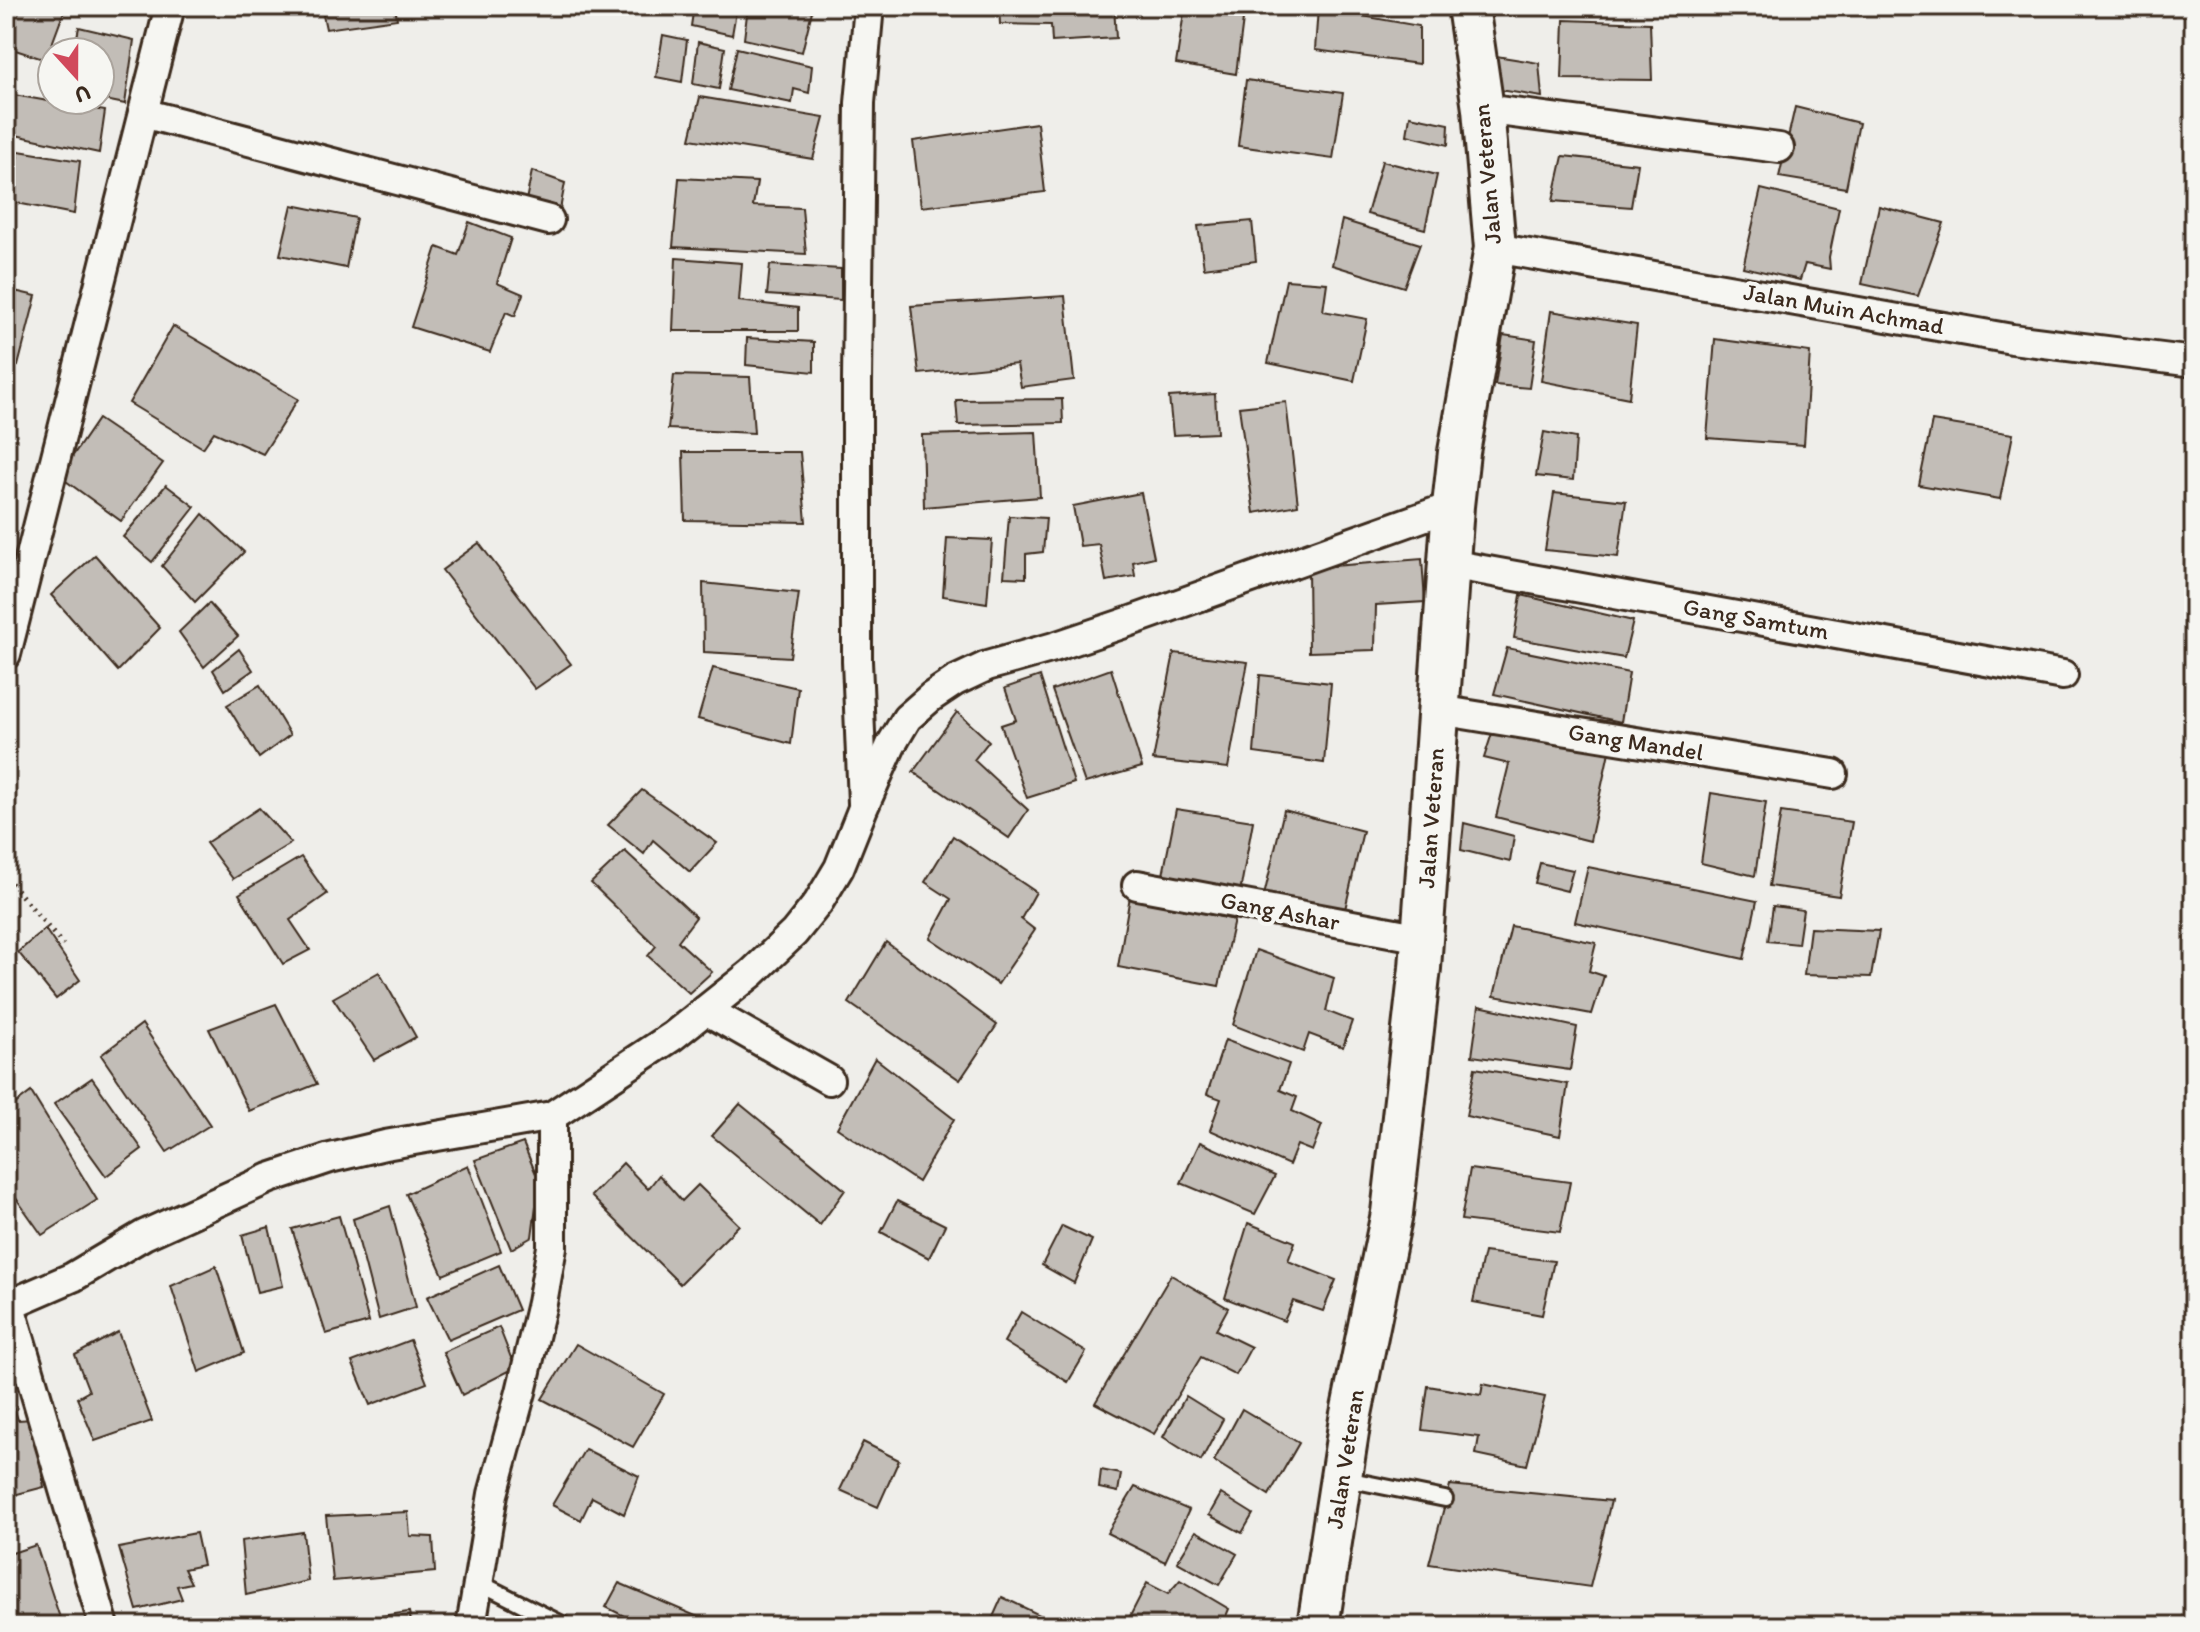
<svg xmlns="http://www.w3.org/2000/svg" width="2200" height="1632" font-family="Itim,sans-serif">
<rect width="100%" height="100%" fill="#efeeea"/>
<filter id="ink" filterUnits="userSpaceOnUse"><feTurbulence type="fractalNoise" baseFrequency=".0125" numOctaves="2"/><feDisplacementMap in="SourceGraphic" scale="16" xChannelSelector="R" yChannelSelector="G"/><feConvolveMatrix kernelMatrix="1 2 1 2 8 2 1 2 1" color-interpolation-filters="sRGB"/></filter>
<g filter="url(#ink)">
<!-- building -->
<g fill="#c2bdb7" stroke="#3b2a1e" stroke-width="2">
<path d="M 6,6 L 66,6 L 46,60 L 6,47 Z"/>
<path d="M 321,6 L 395,6 L 397,19 L 326,29 Z"/>
<path d="M 694,6 L 737,6 L 732,35 L 691,26 Z"/>
<path d="M 748,6 L 785,6 L 812,11 L 802,52 L 744,39 Z"/>
<path d="M 999,6 L 1114,6 L 1116,38 L 1052,42 L 1051,25 L 1000,24 Z"/>
<path d="M 1185,6 L 1219,6 L 1244,12 L 1236,74 L 1176,64 Z"/>
<path d="M 1318,8 L 1419,26 L 1419,64 L 1315,50 Z"/>
<path d="M 1564,20 L 1650,23 L 1652,80 L 1562,79 Z"/>
<path d="M 79,27 L 134,40 L 125,104 L 100,99 L 100,52 L 74,52 Z"/>
<path d="M 663,35 L 687,40 L 682,82 L 656,77 Z"/>
<path d="M 698,42 L 725,48 L 719,89 L 693,84 Z"/>
<path d="M 737,48 L 812,66 L 809,93 L 794,89 L 792,103 L 728,90 Z"/>
<path d="M 1496,56 L 1539,63 L 1542,97 L 1500,90 Z"/>
<path d="M 1246,80 L 1343,93 L 1333,159 L 1238,146 Z"/>
<path d="M 14,95 L 105,111 L 99,153 L 6,133 L 6,118 Z"/>
<path d="M 700,97 L 824,118 L 813,159 L 690,139 Z"/>
<path d="M 1795,107 L 1859,123 L 1846,188 L 1779,177 Z"/>
<path d="M 1410,116 L 1449,124 L 1448,145 L 1407,135 Z"/>
<path d="M 1037,123 L 1045,192 L 921,207 L 913,141 Z"/>
<path d="M 19,151 L 80,161 L 74,214 L 6,201 Z"/>
<path d="M 1563,156 L 1638,164 L 1631,207 L 1553,201 Z"/>
<path d="M 1382,161 L 1437,175 L 1425,229 L 1367,214 Z"/>
<path d="M 532,171 L 565,183 L 559,215 L 525,205 Z"/>
<path d="M 679,178 L 757,182 L 753,206 L 802,208 L 806,254 L 673,247 Z"/>
<path d="M 1761,189 L 1839,208 L 1829,257 L 1830,269 L 1805,264 L 1800,280 L 1743,267 Z"/>
<path d="M 292,205 L 356,218 L 346,268 L 280,255 Z"/>
<path d="M 1879,206 L 1944,223 L 1918,296 L 1862,284 Z"/>
<path d="M 1342,220 L 1420,244 L 1404,287 L 1332,265 Z"/>
<path d="M 1252,221 L 1256,261 L 1204,268 L 1198,226 Z"/>
<path d="M 469,222 L 511,238 L 497,283 L 523,294 L 515,316 L 506,312 L 490,352 L 411,327 L 437,247 L 458,255 Z"/>
<path d="M 676,258 L 742,263 L 739,301 L 798,308 L 798,331 L 673,331 Z"/>
<path d="M 770,265 L 841,269 L 841,300 L 767,295 Z"/>
<path d="M 1286,280 L 1327,283 L 1323,311 L 1367,319 L 1354,381 L 1268,363 Z"/>
<path d="M 6,289 L 36,296 L 18,366 L 6,362 Z"/>
<path d="M 1065,296 L 1074,380 L 1021,387 L 1017,364 L 919,374 L 911,306 Z"/>
<path d="M 1551,311 L 1637,325 L 1629,398 L 1541,381 Z"/>
<path d="M 173,326 L 298,399 L 263,454 L 214,432 L 203,448 L 129,403 Z"/>
<path d="M 1503,335 L 1536,340 L 1529,388 L 1495,385 Z"/>
<path d="M 747,338 L 814,342 L 814,372 L 746,365 Z"/>
<path d="M 1715,339 L 1810,352 L 1804,445 L 1707,438 Z"/>
<path d="M 674,375 L 750,377 L 754,433 L 668,429 Z"/>
<path d="M 1215,394 L 1217,433 L 1173,435 L 1169,397 Z"/>
<path d="M 1062,399 L 1063,423 L 958,425 L 956,400 Z"/>
<path d="M 1286,402 L 1298,505 L 1254,513 L 1239,407 Z"/>
<path d="M 98,419 L 163,463 L 121,521 L 59,476 Z"/>
<path d="M 1932,421 L 2013,434 L 2000,499 L 1919,485 Z"/>
<path d="M 1036,432 L 1040,497 L 924,507 L 922,435 Z"/>
<path d="M 1544,432 L 1576,438 L 1573,480 L 1536,476 Z"/>
<path d="M 683,452 L 800,452 L 806,522 L 685,520 Z"/>
<path d="M 166,485 L 195,507 L 152,562 L 123,537 Z"/>
<path d="M 1141,493 L 1154,557 L 1133,562 L 1135,576 L 1106,581 L 1099,544 L 1080,546 L 1073,506 Z"/>
<path d="M 1554,493 L 1626,501 L 1618,557 L 1545,550 Z"/>
<path d="M 203,514 L 244,552 L 195,602 L 162,566 Z"/>
<path d="M 1009,516 L 1046,518 L 1043,552 L 1026,554 L 1026,578 L 1004,577 Z"/>
<path d="M 947,538 L 992,540 L 987,603 L 943,596 Z"/>
<path d="M 479,543 L 571,664 L 535,689 L 442,570 Z"/>
<path d="M 95,555 L 160,628 L 118,671 L 51,595 Z"/>
<path d="M 1422,559 L 1425,602 L 1376,605 L 1375,650 L 1309,652 L 1308,568 Z"/>
<path d="M 703,583 L 799,593 L 790,657 L 704,652 Z"/>
<path d="M 1521,595 L 1633,621 L 1624,658 L 1514,638 Z"/>
<path d="M 209,603 L 238,636 L 204,667 L 179,632 Z"/>
<path d="M 1507,648 L 1629,673 L 1621,722 L 1494,694 Z"/>
<path d="M 239,649 L 253,670 L 225,690 L 213,670 Z"/>
<path d="M 1174,653 L 1248,662 L 1228,768 L 1153,760 Z"/>
<path d="M 713,668 L 798,688 L 791,744 L 698,719 Z"/>
<path d="M 1111,669 L 1142,767 L 1085,783 L 1052,690 Z"/>
<path d="M 1260,675 L 1331,683 L 1324,763 L 1254,753 Z"/>
<path d="M 1040,676 L 1074,783 L 1027,798 L 1001,725 L 1016,720 L 1005,688 Z"/>
<path d="M 260,685 L 290,735 L 259,758 L 227,705 Z"/>
<path d="M 957,712 L 989,741 L 974,760 L 1028,810 L 1009,838 L 913,772 Z"/>
<path d="M 1496,721 L 1610,747 L 1590,841 L 1496,817 L 1509,764 L 1484,758 Z"/>
<path d="M 642,790 L 717,843 L 690,872 L 653,840 L 644,854 L 608,825 Z"/>
<path d="M 1711,793 L 1766,802 L 1755,876 L 1701,863 Z"/>
<path d="M 259,808 L 291,843 L 233,879 L 206,843 Z"/>
<path d="M 1176,809 L 1253,821 L 1238,903 L 1162,880 Z"/>
<path d="M 1284,810 L 1363,831 L 1343,918 L 1263,900 Z"/>
<path d="M 1781,812 L 1852,822 L 1839,896 L 1769,886 Z"/>
<path d="M 1464,823 L 1514,836 L 1510,862 L 1461,850 Z"/>
<path d="M 953,836 L 1036,892 L 1021,919 L 1035,930 L 998,984 L 930,938 L 951,899 L 925,882 Z"/>
<path d="M 625,851 L 696,917 L 678,941 L 712,972 L 689,993 L 648,956 L 656,946 L 591,883 Z"/>
<path d="M 301,857 L 327,894 L 290,920 L 310,950 L 283,964 L 239,894 Z"/>
<path d="M 1540,863 L 1573,870 L 1567,891 L 1535,883 Z"/>
<path d="M 1588,867 L 1757,901 L 1744,959 L 1575,922 Z"/>
<path d="M 1130,896 L 1234,920 L 1219,986 L 1118,967 Z"/>
<path d="M 1773,906 L 1803,910 L 1798,944 L 1768,941 Z"/>
<path d="M 1511,926 L 1596,943 L 1589,971 L 1604,976 L 1592,1014 L 1494,996 Z"/>
<path d="M 1810,928 L 1879,931 L 1871,977 L 1804,975 Z"/>
<path d="M 45,929 L 80,980 L 56,999 L 18,952 Z"/>
<path d="M 886,942 L 997,1025 L 960,1080 L 849,1003 Z"/>
<path d="M 1256,950 L 1334,978 L 1326,1011 L 1352,1021 L 1343,1047 L 1309,1034 L 1303,1052 L 1233,1025 Z"/>
<path d="M 379,972 L 416,1037 L 374,1060 L 333,998 Z"/>
<path d="M 276,1004 L 317,1084 L 249,1111 L 209,1029 Z"/>
<path d="M 1479,1006 L 1577,1027 L 1570,1070 L 1472,1056 Z"/>
<path d="M 142,1024 L 210,1125 L 167,1152 L 101,1055 Z"/>
<path d="M 1225,1040 L 1289,1064 L 1280,1090 L 1297,1097 L 1292,1111 L 1322,1125 L 1312,1151 L 1297,1145 L 1289,1165 L 1210,1130 L 1221,1099 L 1207,1094 Z"/>
<path d="M 875,1058 L 954,1119 L 918,1182 L 837,1128 Z"/>
<path d="M 1475,1068 L 1568,1084 L 1560,1136 L 1466,1116 Z"/>
<path d="M 92,1078 L 142,1149 L 106,1176 L 54,1104 Z"/>
<path d="M 31,1092 L 97,1200 L 42,1235 L 6,1184 L 6,1111 Z"/>
<path d="M 740,1104 L 845,1190 L 820,1225 L 712,1136 Z"/>
<path d="M 1200,1142 L 1275,1176 L 1255,1214 L 1181,1183 Z"/>
<path d="M 523,1143 L 539,1181 L 532,1237 L 511,1249 L 475,1160 Z"/>
<path d="M 623,1163 L 648,1189 L 659,1175 L 682,1201 L 698,1185 L 739,1225 L 680,1284 L 591,1196 Z"/>
<path d="M 468,1165 L 501,1251 L 443,1275 L 406,1194 Z"/>
<path d="M 1470,1169 L 1570,1182 L 1560,1232 L 1461,1220 Z"/>
<path d="M 897,1201 L 945,1225 L 929,1258 L 881,1232 Z"/>
<path d="M 390,1206 L 416,1307 L 379,1319 L 353,1219 Z"/>
<path d="M 339,1216 L 369,1322 L 326,1334 L 292,1229 Z"/>
<path d="M 1248,1223 L 1295,1242 L 1288,1261 L 1336,1280 L 1323,1311 L 1293,1301 L 1284,1321 L 1225,1298 Z"/>
<path d="M 1062,1226 L 1092,1240 L 1074,1283 L 1042,1265 Z"/>
<path d="M 269,1227 L 283,1286 L 257,1292 L 242,1235 Z"/>
<path d="M 1484,1252 L 1554,1261 L 1542,1315 L 1473,1302 Z"/>
<path d="M 499,1265 L 518,1310 L 448,1340 L 427,1297 Z"/>
<path d="M 216,1266 L 244,1353 L 199,1372 L 171,1286 Z"/>
<path d="M 1171,1275 L 1228,1308 L 1216,1330 L 1251,1347 L 1236,1375 L 1201,1357 L 1154,1434 L 1095,1403 Z"/>
<path d="M 1021,1312 L 1086,1352 L 1068,1382 L 1004,1342 Z"/>
<path d="M 499,1327 L 515,1368 L 462,1395 L 443,1352 Z"/>
<path d="M 118,1332 L 152,1421 L 95,1441 L 77,1398 L 89,1391 L 75,1355 Z"/>
<path d="M 410,1340 L 427,1383 L 370,1405 L 352,1362 Z"/>
<path d="M 576,1344 L 664,1394 L 633,1447 L 542,1399 Z"/>
<path d="M 6,1383 L 18,1420 L 33,1419 L 44,1487 L 6,1497 Z"/>
<path d="M 1483,1384 L 1545,1397 L 1527,1465 L 1476,1454 L 1479,1437 L 1422,1430 L 1428,1386 L 1481,1395 Z"/>
<path d="M 1186,1396 L 1223,1419 L 1201,1461 L 1163,1437 Z"/>
<path d="M 1242,1409 L 1299,1443 L 1269,1495 L 1214,1461 Z"/>
<path d="M 863,1442 L 899,1460 L 878,1507 L 840,1490 Z"/>
<path d="M 585,1449 L 639,1476 L 624,1514 L 592,1497 L 581,1520 L 552,1505 Z"/>
<path d="M 1101,1470 L 1121,1474 L 1118,1492 L 1099,1488 Z"/>
<path d="M 1450,1485 L 1611,1501 L 1590,1587 L 1429,1564 Z"/>
<path d="M 1135,1487 L 1189,1510 L 1165,1562 L 1107,1533 Z"/>
<path d="M 1221,1494 L 1253,1514 L 1242,1533 L 1209,1515 Z"/>
<path d="M 408,1512 L 410,1536 L 433,1537 L 435,1572 L 333,1581 L 326,1516 Z"/>
<path d="M 1196,1531 L 1237,1554 L 1219,1585 L 1177,1562 Z"/>
<path d="M 303,1532 L 308,1581 L 246,1595 L 241,1541 Z"/>
<path d="M 196,1533 L 203,1565 L 184,1569 L 191,1583 L 177,1586 L 182,1599 L 137,1610 L 119,1548 Z"/>
<path d="M 36,1545 L 62,1624 L 6,1626 L 6,1555 Z"/>
<path d="M 1180,1580 L 1229,1609 L 1222,1626 L 1125,1626 L 1147,1583 L 1168,1594 Z"/>
<path d="M 619,1583 L 705,1620 L 702,1626 L 644,1626 L 606,1607 Z"/>
<path d="M 1002,1597 L 1050,1620 L 1047,1626 L 989,1626 Z"/>
<path d="M 409,1612 L 412,1626 L 315,1626 Z"/>
</g>
<g fill="none" stroke-linecap="round" stroke-linejoin="round">
<defs>
<g id="lane">
<path d="M 1341,1478 L 1445,1499"/>
<path d="M 478,1582 L 566,1626"/>
</g>
<g id="street">
<path d="M 1483,109 L 1779,148"/>
<path d="M 143,113 L 549,220"/>
<path d="M 1495,248 L 2012,339 L 2194,362"/>
<path d="M 1449,564 L 2063,675"/>
<path d="M 6,654 L 170,6"/>
<path d="M 1439,710 L 1833,774"/>
<path d="M 863,803 L 857,661 L 857,383 L 860,103 L 869,6"/>
<path d="M 1137,885 L 1422,938"/>
<path d="M 706,1010 L 829,1080"/>
<path d="M 6,1306 L 73,1277 L 144,1235 L 270,1178 L 330,1158 L 385,1145 L 552,1116 L 673,1036 L 752,973 L 794,933 L 818,903 L 839,868 L 863,808 L 891,745 L 907,718 L 931,697 L 955,681 L 987,666 L 1054,647 L 1128,622 L 1453,506"/>
<path d="M 10,1306 L 104,1626"/>
<path d="M 471,1626 L 493,1494 L 521,1392 L 542,1303 L 552,1247 L 552,1116"/>
</g>
<path id="secondary" d="M 1318,1626 L 1350,1419 L 1392,1213 L 1420,968 L 1453,506 L 1459,452 L 1495,248 L 1483,109 L 1468,6"/>
</defs>
<!-- lane casing -->
<use href="#lane" stroke="#3b2a1e" stroke-width="20"/>
<!-- street casing -->
<use href="#street" stroke="#3b2a1e" stroke-width="34"/>
<!-- secondary casing -->
<use href="#secondary" stroke="#3b2a1e" stroke-width="46"/>
<!-- path -->
<path stroke="#3b2a1e" stroke-width="5" stroke-dasharray="2 6" stroke-linecap="butt" d="M 6,877 L 63,945"/>
<!-- lane -->
<use href="#lane" stroke="#f6f6f2" stroke-width="14"/>
<!-- street -->
<use href="#street" stroke="#f6f6f2" stroke-width="28"/>
<!-- secondary -->
<use href="#secondary" stroke="#f6f6f2" stroke-width="40"/>
</g>
</g>
<g text-anchor="middle" stroke-width="8" stroke-linejoin="round" paint-order="stroke">
<!-- street labels -->
<g font-size="24" fill="#3b2a1e" stroke="#f6f6f2">
<text transform="translate(1487 174) rotate(-95)" y="8">Jalan Veteran</text>
<text transform="translate(1844 309) rotate(10)" y="8">Jalan Muin Achmad</text>
<text transform="translate(1756 619) rotate(10)" y="8">Gang Samtum</text>
<text transform="translate(1636 742) rotate(9)" y="8">Gang Mandel</text>
<text transform="translate(1431 818) rotate(-86)" y="8">Jalan Veteran</text>
<text transform="translate(1280 911) rotate(11)" y="8">Gang Ashar</text>
<text transform="translate(1345 1459) rotate(-81)" y="8">Jalan Veteran</text>
</g>
</g>
<!-- margin -->
<rect width="2200" height="1632" fill="none" stroke="#f6f6f2" stroke-width="32"/>
<rect x="16" y="16" width="2168" height="1600" fill="none" stroke="#3b2a1e" stroke-width="3" filter="url(#ink)"/>
<!-- north arrow -->
<g transform="translate(76 76) rotate(159)"><circle r="38" fill="#f6f6f2" stroke="#aba49d" stroke-width="2"/>
<path d="M0-6L14 30L0 20L-14 30Z" fill="#d1495b"/>
<text y="-12" font-size="22" font-weight="bold" text-anchor="middle" fill="#3b2a1e">U</text>
</g>
</svg>
